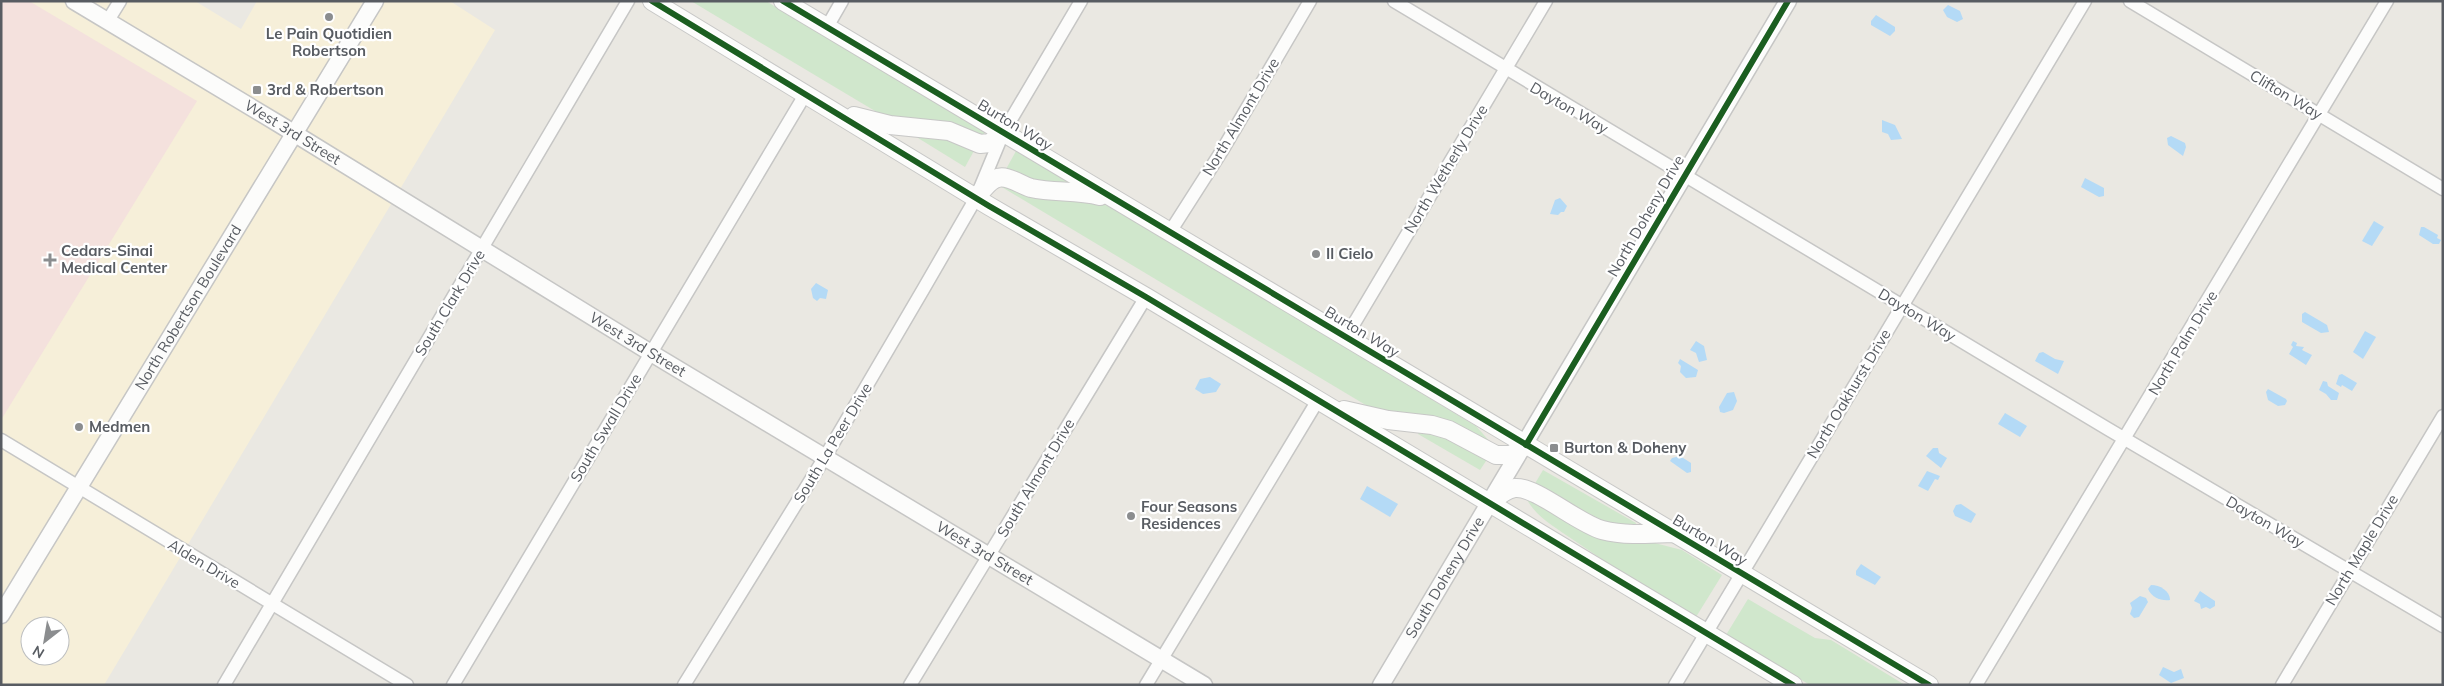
<svg xmlns="http://www.w3.org/2000/svg" width="2444" height="686" font-family="Mulish,sans-serif">
<rect width="100%" height="100%" fill="#eae8e2"/>
<!-- commercial -->
<path fill="#f6efd9" fill-rule="evenodd" d="M 1,1 L 195,1 L 241,29 L 257,1 L 450,1 L 495,30 L 104,685 L 1,685 ZM 30,626 L 60,626 L 60,656 L 30,656 Z"/>
<!-- medical -->
<path fill="#f4e1dd" d="M 1,1 L 29,1 L 197,101 L 1,420 Z"/>
<!-- green -->
<g fill="#d0e7cc">
<path d="M 691,1 L 766,1 L 985,132 L 983,137 L 880,114 Z"/>
<path d="M 921,132 L 938,134 L 975,149 L 965,167 L 918,138 Z"/>
<path d="M 1016,151 L 1072,184 L 1047,187 L 1005,171 Z"/>
<path d="M 1003,181 L 1109,206 L 1476,426 L 1491,443 L 1379,413 L 1000,186 Z"/>
<path d="M 1422,428 L 1447,434 L 1488,458 L 1480,470 L 1418,434 Z"/>
<path d="M 1543,470 L 1636,523 L 1634,529 L 1607,526 L 1533,487 Z"/>
<path d="M 1526,498 L 1643,540 L 1682,550 L 1722,575 L 1696,617 C 1654,592 1612,567 1572,539 C 1555,527 1536,517 1526,498 Z"/>
<path d="M 1748,599 L 1815,638 L 1831,640 L 1905,685 L 1810,685 L 1726,635 Z"/>
</g>
<!-- water -->
<g fill="#b4daf6">
<path d="M 1948,5 L 1960,11 L 1963,19 L 1957,22 L 1947,17 L 1943,10 Z"/>
<path d="M 1876,15 L 1895,27 L 1895,31 L 1890,36 L 1871,25 L 1871,21 Z"/>
<path d="M 1882,120 L 1895,125 L 1902,139 L 1891,140 L 1888,134 L 1882,132 Z"/>
<path d="M 2171,136 L 2185,143 L 2186,147 L 2183,156 L 2168,145 L 2167,138 Z"/>
<path d="M 2085,178 L 2104,188 L 2104,196 L 2099,197 L 2081,187 Z"/>
<path d="M 1560,198 L 1567,206 L 1564,212 L 1561,212 L 1558,215 L 1550,214 L 1555,200 Z"/>
<path d="M 2374,221 L 2384,227 L 2372,246 L 2362,241 Z"/>
<path d="M 2421,227 L 2424,227 L 2438,235 L 2437,238 L 2441,240 L 2439,244 L 2433,244 L 2419,235 Z"/>
<path d="M 816,283 L 828,290 L 826,299 L 820,298 L 817,301 L 813,298 L 811,289 Z"/>
<path d="M 2305,312 L 2327,325 L 2329,332 L 2321,333 L 2302,322 L 2302,314 Z"/>
<path d="M 2365,331 L 2376,337 L 2363,359 L 2353,352 Z"/>
<path d="M 1696,341 L 1704,346 L 1707,360 L 1699,362 L 1696,353 L 1690,350 Z"/>
<path d="M 2293,341 L 2297,343 L 2296,346 L 2304,347 L 2302,350 L 2312,355 L 2306,365 L 2289,354 L 2293,347 L 2291,345 Z"/>
<path d="M 2043,352 L 2055,359 L 2064,361 L 2058,374 L 2035,361 L 2039,353 Z"/>
<path d="M 1680,359 L 1698,370 L 1696,377 L 1686,378 L 1680,372 L 1681,366 L 1678,363 Z"/>
<path d="M 2342,374 L 2357,383 L 2352,391 L 2342,385 L 2341,387 L 2336,384 L 2339,375 Z"/>
<path d="M 1210,377 L 1221,384 L 1216,392 L 1203,394 L 1195,389 L 1200,379 Z"/>
<path d="M 2323,381 L 2327,382 L 2328,386 L 2339,393 L 2337,400 L 2331,400 L 2326,394 L 2319,390 Z"/>
<path d="M 2268,389 L 2286,399 L 2287,401 L 2285,405 L 2278,406 L 2268,400 L 2266,392 Z"/>
<path d="M 1734,392 L 1737,401 L 1733,410 L 1724,413 L 1720,412 L 1719,407 L 1727,393 Z"/>
<path d="M 2005,413 L 2027,426 L 2020,437 L 1998,424 Z"/>
<path d="M 1933,448 L 1938,448 L 1939,453 L 1947,458 L 1941,468 L 1926,456 Z"/>
<path d="M 1680,456 L 1691,463 L 1691,472 L 1687,473 L 1670,461 L 1672,458 Z"/>
<path d="M 1927,471 L 1940,476 L 1938,480 L 1935,479 L 1928,491 L 1918,486 Z"/>
<path d="M 1367,486 L 1398,504 L 1390,517 L 1360,499 Z"/>
<path d="M 1961,504 L 1976,514 L 1971,523 L 1955,516 L 1953,511 L 1956,505 Z"/>
<path d="M 1861,564 L 1881,577 L 1875,585 L 1856,575 L 1856,571 Z"/>
<path d="M 2151,585 C 2160,585 2170,591 2170,600 C 2161,601 2152,598 2148,589 Z"/>
<path d="M 2200,591 L 2215,601 L 2215,606 L 2210,609 L 2206,607 L 2201,609 L 2200,604 L 2194,601 Z"/>
<path d="M 2140,596 L 2146,598 L 2148,602 L 2139,617 L 2134,618 L 2130,614 L 2132,608 L 2130,603 Z"/>
<path d="M 2163,667 L 2174,672 L 2181,669 L 2184,678 L 2171,683 L 2159,675 Z"/>
</g>
<g fill="none" stroke-linecap="round" stroke-linejoin="round">
<defs>
<g id="minor">
<path d="M 1394,1 L 2108,429 L 2443,626"/>
<path d="M 2130,1 L 2443,189"/>
<path d="M 107,22 L 120,1"/>
<path d="M 827,27 L 842,1"/>
<path d="M 1170,232 L 1223,149 L 1310,1"/>
<path d="M 1346,337 L 1546,1"/>
<path d="M 1,440 L 407,685"/>
<path d="M 224,685 L 628,1"/>
<path d="M 453,685 L 806,93"/>
<path d="M 684,685 L 825,457 L 924,288 L 976,198 L 1003,133 L 1081,1"/>
<path d="M 910,685 L 1146,297"/>
<path d="M 1146,685 L 1318,400"/>
<path d="M 1675,685 L 2085,1"/>
<path d="M 1976,685 L 2387,1"/>
<path d="M 2282,685 L 2443,416"/>
</g>
<g id="tertiary">
<path id="s1" d="M 74,1 L 279,124 L 651,353 L 1204,685"/>
<path id="s2" d="M 1,615 L 375,1"/>
<path id="s3" d="M 1381,685 L 1788,1"/>
</g>
<g id="secondary">
<path d="M 652,1 L 989,206 L 1146,297 L 1793,685"/>
<path d="M 783,1 L 1929,685"/>
<path d="M 854,116 L 890,125 L 949,131 L 980,144 L 990,143 L 1003,133"/>
<path d="M 976,198 C 981,192 988,182 995,179 C 1006,173 1020,185 1031,188 C 1054,193 1077,190 1100,196"/>
<path d="M 1344,410 L 1388,420 L 1432,425 L 1449,430 L 1496,455 L 1511,455 L 1526,445"/>
<path d="M 1489,504 C 1497,497 1505,489 1515,488 C 1536,486 1577,523 1602,530 C 1625,536 1650,534 1675,533"/>
</g>
</defs>
<!-- minor casing -->
<use href="#minor" stroke="#c6c6c5" stroke-width="15"/>
<!-- tertiary casing -->
<use href="#tertiary" stroke="#c6c6c5" stroke-width="19"/>
<!-- secondary casing -->
<use href="#secondary" stroke="#c7c7c6" stroke-width="20"/>
<!-- minor -->
<use href="#minor" stroke="#fcfcfb" stroke-width="12"/>
<!-- tertiary -->
<use href="#tertiary" stroke="#fcfcfb" stroke-width="16"/>
<!-- secondary -->
<use href="#secondary" stroke="#fcfcfb" stroke-width="18"/>
<defs>
<g id="cycleway">
<path d="M 652,1 L 989,206 L 1146,297 L 1793,685"/>
<path d="M 783,1 L 1929,685"/>
<path d="M 1526,445 L 1788,1"/>
</g>
</defs>
<!-- cycleway casing -->
<use href="#cycleway" stroke="#fff" stroke-width="9"/>
<!-- cycleway -->
<use href="#cycleway" stroke="#1b5e20" stroke-width="6"/>
</g>
<!-- markers -->
<g fill="#8b8d8f" stroke="#fff" stroke-width="2">
<circle cx="329" cy="17" r="5"/>
<rect x="252" y="85" width="10" height="10" rx="2.5"/>
<circle cx="1316" cy="254" r="5"/>
<path d="M47.5 252.5h5v5h5v5h-5v5h-5v-5h-5v-5h5z"/>
<circle cx="79" cy="427" r="5"/>
<rect x="1549" y="443" width="10" height="10" rx="2.5"/>
<circle cx="1131" cy="516" r="5"/>
</g>
<g text-anchor="middle" stroke-width="4.5" stroke-linejoin="round" paint-order="stroke">
<!-- poi labels -->
<g font-size="15" font-weight="bold" fill="#585c62" stroke="#fff" text-anchor="start">
<text x="329" y="39" text-anchor="middle">Le Pain Quotidien<tspan x="329" dy="17">Robertson</tspan></text>
<text x="267" y="95">3rd &amp; Robertson</text>
<text x="61" y="256">Cedars-Sinai<tspan x="61" dy="17">Medical Center</tspan></text>
<text x="1326" y="259">Il Cielo</text>
<text x="89" y="432">Medmen</text>
<text x="1564" y="453">Burton &amp; Doheny</text>
<text x="1141" y="512">Four Seasons<tspan x="1141" dy="17">Residences</tspan></text>
</g>
<!-- street labels -->
<g font-size="15" fill="#585c62" stroke="#fff">
<text transform="translate(2286 95) rotate(31)" y="5">Clifton Way</text>
<text transform="translate(1569 108) rotate(30)" y="5">Dayton Way</text>
<text transform="translate(1241 117) rotate(-59)" y="5">North Almont Drive</text>
<text transform="translate(1015 125) rotate(31)" y="5">Burton Way</text>
<text dy="5" stroke="none"><textPath href="#s1" startOffset="255">West 3rd Street</textPath></text>
<text transform="translate(1446 169) rotate(-59)" y="5">North Wetherly Drive</text>
<text transform="translate(1646 216) rotate(-60)" y="5">North Doheny Drive</text>
<text transform="translate(450 303) rotate(-59)" y="5">South Clark Drive</text>
<text dy="5" stroke="none"><textPath href="#s2" startOffset="360">North Robertson Boulevard</textPath></text>
<text transform="translate(1917 315) rotate(31)" y="5">Dayton Way</text>
<text transform="translate(1362 332) rotate(31)" y="5">Burton Way</text>
<text transform="translate(2183 343) rotate(-59)" y="5">North Palm Drive</text>
<text dy="5" stroke="none"><textPath href="#s1" startOffset="660">West 3rd Street</textPath></text>
<text transform="translate(1849 394) rotate(-59)" y="5">North Oakhurst Drive</text>
<text transform="translate(606 428) rotate(-59)" y="5">South Swall Drive</text>
<text transform="translate(833 443) rotate(-59)" y="5">South La Peer Drive</text>
<text transform="translate(1036 478) rotate(-59)" y="5">South Almont Drive</text>
<text transform="translate(2265 522) rotate(30)" y="5">Dayton Way</text>
<text transform="translate(1710 540) rotate(31)" y="5">Burton Way</text>
<text transform="translate(2362 550) rotate(-59)" y="5">North Maple Drive</text>
<text dy="5" stroke="none"><textPath href="#s1" startOffset="1065">West 3rd Street</textPath></text>
<text transform="translate(204 564) rotate(31)" y="5">Alden Drive</text>
<text dy="5" stroke="none"><textPath href="#s3" startOffset="125">South Doheny Drive</textPath></text>
</g>
</g>
<!-- border -->
<rect width="2444" height="686" fill="none" stroke="#585c62" stroke-width="5"/>
<!-- north arrow -->
<g transform="translate(45 641) rotate(211)"><circle r="24" fill="#ffffff" stroke="#bcbec0"/>
<path d="M0-4L9 19L0 12L-9 19Z" fill="#8b8d8f"/>
<text y="-8" font-size="14" font-weight="bold" text-anchor="middle" fill="#585c62">N</text>
</g>
</svg>
